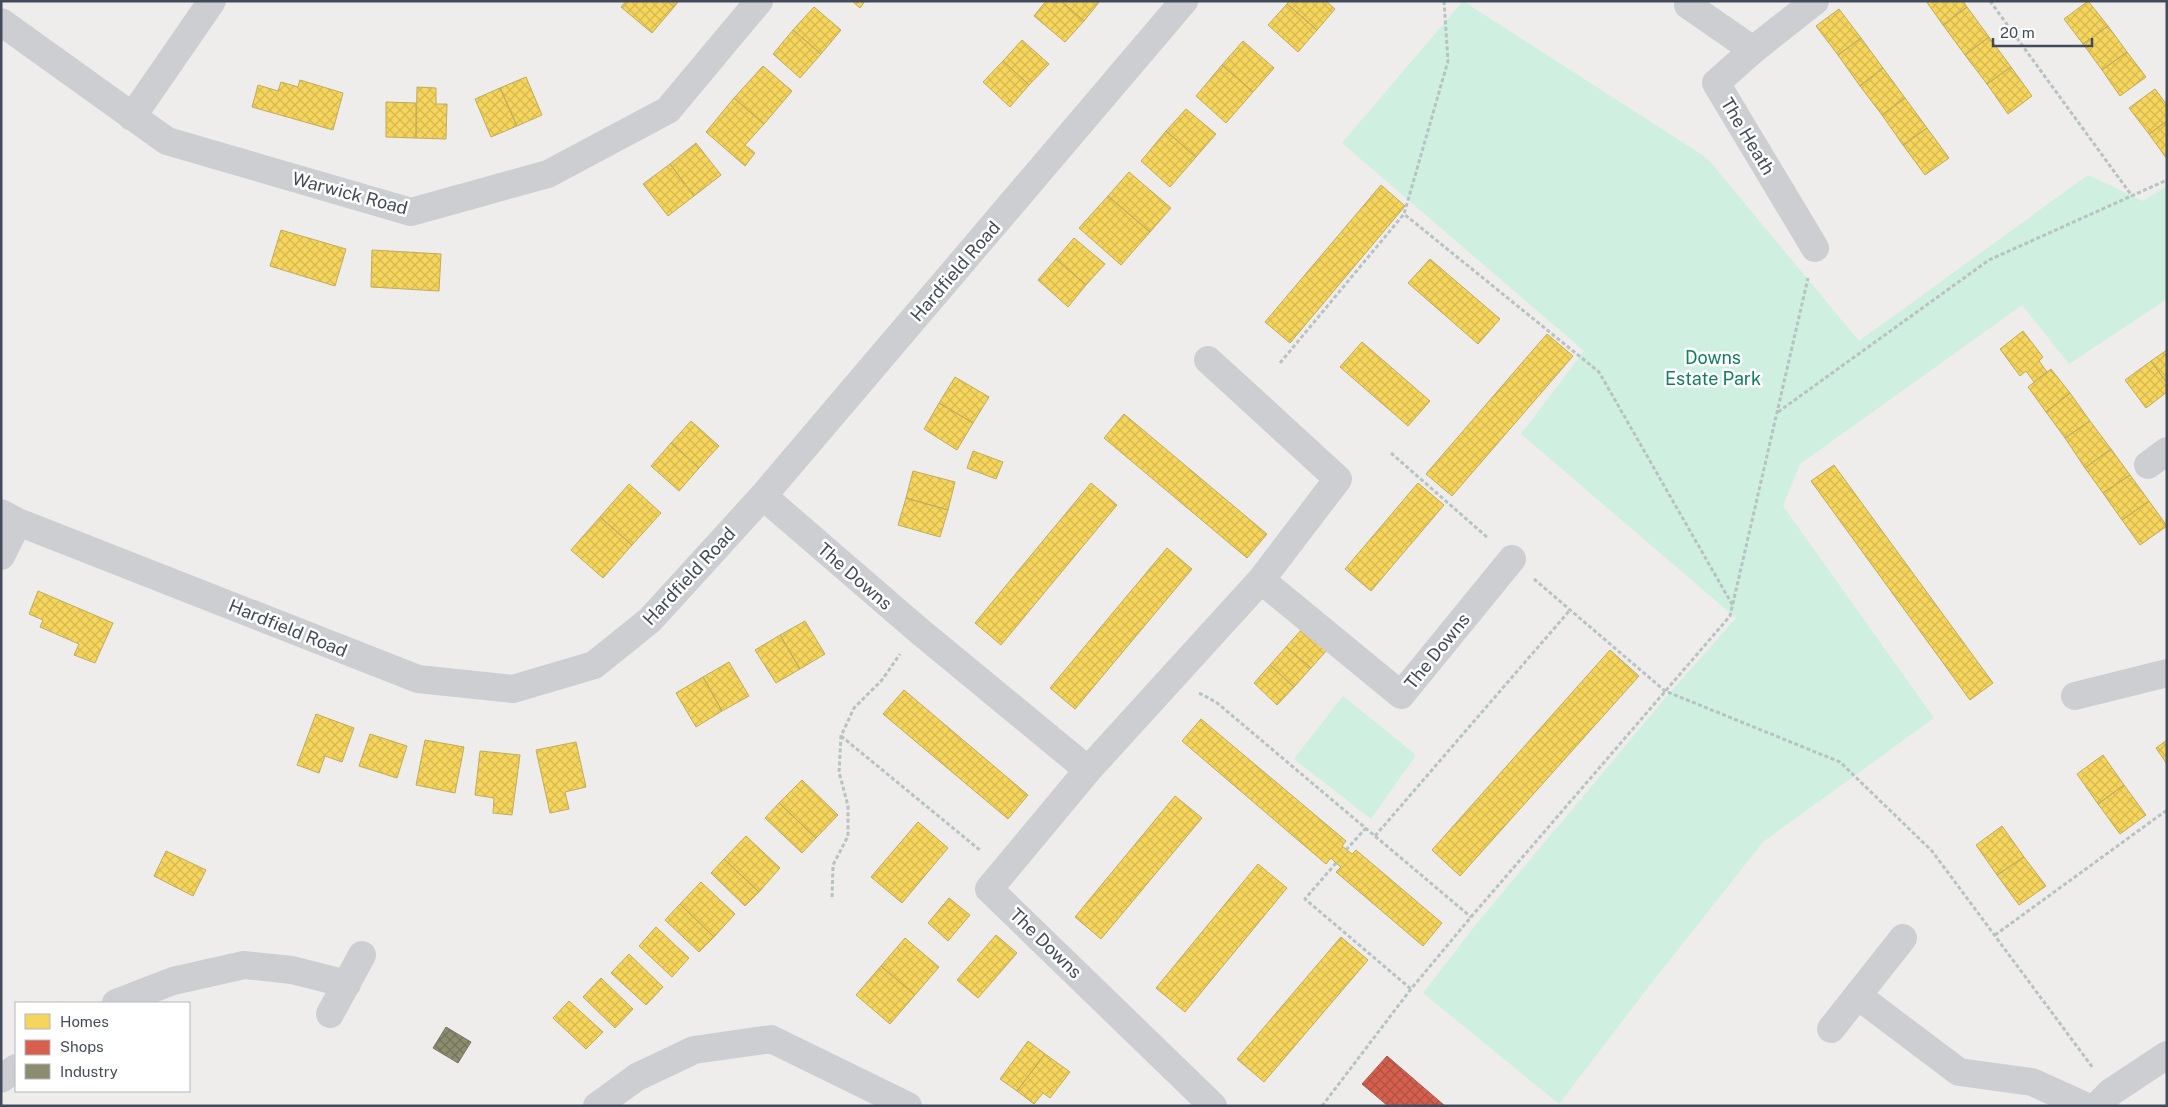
<svg xmlns="http://www.w3.org/2000/svg" width="2168" height="1107" font-family="'Public Sans',sans-serif">
  <style>
    .park { fill: #cfefe0 }
    .homes { fill: url(#homes-cross-hatch); stroke: #c0ac5b }
    .shops { fill: url(#shops-cross-hatch); stroke: #aa5a51 }
    .industry { fill: url(#industry-cross-hatch); stroke: #767868 }
    .lines { fill: none; stroke-linecap: round; stroke-linejoin: round }
    .path { stroke: #b7c3c2; stroke-width: 3; stroke-dasharray: 4 2.5; stroke-linecap: butt }
    .minor { stroke: #ccced2; stroke-width: 28 }
    .labels { text-anchor: middle; dominant-baseline: central; stroke-width: 5; stroke-linejoin: round; paint-order: stroke }
    .street-label { font-size: 18px; fill: #434b5a; stroke: #fff }
    .park-label { font-size: 18px; fill: #107f5c; stroke: #fff }
  </style>
  <defs>
    <pattern id="homes-cross-hatch" width="8" height="8" patternUnits="userSpaceOnUse" patternTransform="scale(1.25)"><rect width="8" height="8" fill="#f6d55c"/><path d="M0 0l8 8M0 8l8-8" fill="none" stroke="#d4b852"/></pattern>
    <pattern id="shops-cross-hatch" width="8" height="8" patternUnits="userSpaceOnUse" patternTransform="scale(1.25)"><rect width="8" height="8" fill="#d6604d"/><path d="M0 0l8 8M0 8l8-8" fill="none" stroke="#af5143"/></pattern>
    <pattern id="industry-cross-hatch" width="8" height="8" patternUnits="userSpaceOnUse" patternTransform="scale(1.25)"><rect width="8" height="8" fill="#8c8c6e"/><path d="M0 0l8 8M0 8l8-8" fill="none" stroke="#74745d"/></pattern>
  </defs>
  <rect width="100%" height="100%" fill="#eeedec"/>
  <path class="park" d="M 1463,1 L 1707,158 L 1859,341 L 2088,175 L 2143,201 L 2167,186 L 2167,299 L 2069,364 L 2022,305 L 1800,464 L 1783,506 L 1934,718 L 1763,842 L 1646,990 L 1559,1104 L 1423,993 L 1478,922 L 1667,696 L 1736,618 L 1521,434 L 1584,351 L 1342,143 Z
    M 1343,696 L 1416,755 L 1371,819 L 1294,759 Z"/>
  <path class="homes" d="M 626,1 L 667,1 L 674,7 L 652,33 L 621,7 Z
    M 667,1 L 679,1 L 674,7 Z
    M 852,1 L 865,1 L 860,8 Z
    M 1046,1 L 1061,1 L 1084,21 L 1065,42 L 1034,16 Z
    M 1061,1 L 1100,1 L 1084,21 Z
    M 1289,1 L 1326,1 L 1335,9 L 1317,30 L 1287,4 Z
    M 1926,1 L 1963,1 L 1967,7 L 1943,25 Z
    M 2088,1 L 2108,26 L 2083,44 L 2064,19 Z
    M 1287,4 L 1317,30 L 1298,52 L 1268,25 Z
    M 814,7 L 841,30 L 821,54 L 793,30 Z
    M 1967,7 L 1989,37 L 1965,55 L 1943,25 Z
    M 1839,9 L 1861,38 L 1838,55 L 1816,26 Z
    M 2108,26 L 2127,52 L 2102,70 L 2083,44 Z
    M 793,30 L 821,54 L 800,78 L 773,54 Z
    M 1989,37 L 2011,67 L 1987,84 L 1965,55 Z
    M 1861,38 L 1883,68 L 1860,86 L 1838,55 Z
    M 1022,40 L 1049,64 L 1029,85 L 1003,61 Z
    M 1243,41 L 1274,68 L 1253,92 L 1222,65 Z
    M 2127,52 L 2146,77 L 2120,96 L 2102,70 Z
    M 1003,61 L 1029,85 L 1010,107 L 983,82 Z
    M 1222,65 L 1253,92 L 1226,123 L 1196,96 Z
    M 763,66 L 792,91 L 764,124 L 734,98 Z
    M 2011,67 L 2032,96 L 2008,114 L 1987,84 Z
    M 1883,68 L 1905,98 L 1882,115 L 1860,86 Z
    M 526,77 L 542,115 L 517,126 L 500,88 Z
    M 300,80 L 343,93 L 333,130 L 252,107 L 258,85 L 278,91 L 281,82 L 298,87 Z
    M 417,87 L 436,88 L 436,104 L 447,104 L 446,139 L 416,138 Z
    M 500,88 L 517,126 L 491,137 L 475,99 Z
    M 2155,89 L 2167,105 L 2167,121 L 2149,134 L 2129,108 Z
    M 734,98 L 764,124 L 745,145 L 755,153 L 745,166 L 706,132 Z
    M 1905,98 L 1927,128 L 1903,145 L 1882,115 Z
    M 386,102 L 416,103 L 416,138 L 386,137 Z
    M 1186,109 L 1216,134 L 1196,157 L 1166,131 Z
    M 2167,121 L 2167,159 L 2149,134 Z
    M 1927,128 L 1949,158 L 1925,175 L 1903,145 Z
    M 1166,131 L 1196,157 L 1170,187 L 1141,161 Z
    M 696,143 L 721,175 L 694,196 L 670,164 Z
    M 670,164 L 694,196 L 668,216 L 643,184 Z
    M 1129,172 L 1171,208 L 1150,232 L 1108,196 Z
    M 1381,185 L 1405,206 L 1290,343 L 1265,322 Z
    M 1108,196 L 1150,232 L 1121,265 L 1079,228 Z
    M 281,230 L 346,249 L 335,286 L 270,266 Z
    M 1074,238 L 1105,264 L 1086,285 L 1056,259 Z
    M 372,250 L 441,254 L 439,291 L 371,287 Z
    M 1056,259 L 1086,285 L 1068,307 L 1038,280 Z
    M 1430,259 L 1500,319 L 1478,344 L 1408,283 Z
    M 2023,331 L 2043,357 L 2039,361 L 2047,372 L 2034,382 L 2026,371 L 2020,376 L 2000,349 Z
    M 1547,334 L 1573,356 L 1452,496 L 1426,474 Z
    M 1362,342 L 1430,401 L 1408,426 L 1340,367 Z
    M 2167,350 L 2167,383 L 2151,361 Z
    M 2151,361 L 2167,383 L 2167,392 L 2146,408 L 2125,380 Z
    M 2051,369 L 2070,393 L 2046,412 L 2028,387 Z
    M 955,377 L 989,397 L 973,423 L 939,403 Z
    M 2070,393 L 2090,421 L 2065,438 L 2046,412 Z
    M 939,403 L 973,423 L 957,450 L 924,429 Z
    M 1124,414 L 1267,534 L 1247,558 L 1104,438 Z
    M 691,421 L 719,446 L 699,468 L 671,443 Z
    M 2090,421 L 2111,449 L 2085,468 L 2065,438 Z
    M 671,443 L 699,468 L 679,491 L 651,466 Z
    M 2111,449 L 2130,475 L 2103,493 L 2085,468 Z
    M 973,451 L 1003,462 L 996,479 L 967,468 Z
    M 1834,465 L 1993,683 L 1970,700 L 1811,481 Z
    M 913,471 L 955,482 L 948,510 L 906,498 Z
    M 2130,475 L 2149,501 L 2122,520 L 2103,493 Z
    M 1091,483 L 1117,505 L 1001,645 L 975,623 Z
    M 1418,483 L 1444,505 L 1371,591 L 1345,569 Z
    M 629,484 L 661,513 L 632,545 L 600,517 Z
    M 906,498 L 948,510 L 940,537 L 898,525 Z
    M 2149,501 L 2167,526 L 2140,545 L 2122,520 Z
    M 600,517 L 632,545 L 603,578 L 571,550 Z
    M 1167,548 L 1192,569 L 1075,709 L 1050,688 Z
    M 38,591 L 113,623 L 95,663 L 74,655 L 79,644 L 40,627 L 43,620 L 29,614 Z
    M 805,621 L 825,654 L 800,669 L 780,635 Z
    M 1303,628 L 1327,650 L 1311,668 L 1286,647 Z
    M 780,635 L 800,669 L 776,683 L 755,650 Z
    M 1286,647 L 1311,668 L 1294,687 L 1270,665 Z
    M 1610,650 L 1639,676 L 1460,876 L 1432,850 Z
    M 729,662 L 749,696 L 722,711 L 703,677 Z
    M 1270,665 L 1294,687 L 1277,705 L 1254,683 Z
    M 703,677 L 722,711 L 696,727 L 676,693 Z
    M 904,690 L 1028,795 L 1008,819 L 883,714 Z
    M 316,714 L 354,728 L 342,762 L 325,756 L 319,773 L 297,765 Z
    M 1201,719 L 1346,841 L 1342,846 L 1352,854 L 1356,850 L 1442,923 L 1423,946 L 1336,872 L 1341,867 L 1336,863 L 1331,858 L 1326,864 L 1182,741 Z
    M 370,734 L 407,746 L 397,778 L 359,766 Z
    M 425,740 L 464,747 L 455,793 L 416,785 Z
    M 2167,740 L 2167,764 L 2156,748 Z
    M 576,742 L 586,787 L 565,792 L 569,809 L 550,813 L 536,750 Z
    M 480,751 L 520,755 L 512,815 L 493,813 L 494,798 L 475,795 Z
    M 2103,755 L 2124,785 L 2098,804 L 2077,774 Z
    M 802,780 L 838,815 L 816,838 L 779,803 Z
    M 2124,785 L 2146,815 L 2120,834 L 2098,804 Z
    M 1175,796 L 1202,818 L 1101,939 L 1075,917 Z
    M 779,803 L 816,838 L 802,853 L 765,818 Z
    M 918,822 L 948,848 L 902,903 L 871,877 Z
    M 2002,826 L 2024,857 L 1997,875 L 1976,845 Z
    M 746,836 L 780,868 L 759,892 L 724,859 Z
    M 166,851 L 206,870 L 193,896 L 154,876 Z
    M 2024,857 L 2046,886 L 2019,905 L 1997,875 Z
    M 724,859 L 759,892 L 745,906 L 711,873 Z
    M 1258,864 L 1287,888 L 1185,1012 L 1156,988 Z
    M 701,882 L 735,914 L 714,937 L 680,904 Z
    M 949,898 L 970,915 L 948,941 L 928,923 Z
    M 680,904 L 714,937 L 699,952 L 665,920 Z
    M 656,927 L 689,958 L 672,977 L 639,946 Z
    M 996,935 L 1017,953 L 978,998 L 957,980 Z
    M 1341,937 L 1368,960 L 1264,1082 L 1237,1059 Z
    M 905,938 L 939,967 L 915,995 L 881,966 Z
    M 629,954 L 663,987 L 646,1005 L 611,973 Z
    M 881,966 L 915,995 L 890,1024 L 856,995 Z
    M 601,978 L 633,1009 L 615,1028 L 583,997 Z
    M 569,1001 L 603,1032 L 586,1049 L 553,1018 Z
    M 1028,1041 L 1045,1054 L 1017,1091 L 1000,1079 Z
    M 1045,1054 L 1070,1072 L 1050,1098 L 1043,1093 L 1034,1104 L 1017,1091 Z"/>
  <path class="shops" d="M 1387,1056 L 1445,1106 L 1388,1106 L 1362,1084 Z"/>
  <path class="industry" d="M 446,1027 L 471,1042 L 458,1063 L 433,1048 Z"/>
  <g class="lines">
    <path class="path" d="M 1444,1 L 1448,61 L 1404,214 L 1599,372 L 1733,606
      M 1990,1 L 2132,196
      M 1280,363 L 1404,214
      M 1778,412 L 1989,260 L 2167,180
      M 1391,453 L 1488,538
      M 1534,579 L 1665,691 L 1840,762 L 1932,851 L 2093,1068
      M 1199,693 L 1216,702 L 1471,917
      M 841,736 L 981,851
      M 1375,836 L 1570,610
      M 1346,850 L 1366,828
      M 1336,863 L 1305,899 L 1411,989
      M 832,897 L 833,865 L 848,836 L 848,806 L 839,772 L 841,736 L 854,708 L 882,680 L 900,654
      M 1995,935 L 2167,810
      M 1322,1106 L 1411,989 L 1471,917 L 1730,616 L 1808,278"/>
    <path class="minor" d="M 1688,5 L 1753,50
      M 1,22 L 167,141 L 411,212 L 548,174 L 668,110 L 759,1
      M 132,117 L 212,1
      M 1815,248 L 1716,83 L 1753,50 L 1815,1
      M 1208,360 L 1338,479 L 1261,580 L 1088,770 L 989,889 L 1213,1106
      M 2148,465 L 2167,451
      M 763,496 L 917,629 L 1088,770
      M 1,513 L 18,522 L 418,679 L 513,689 L 594,665 L 650,620 L 763,496 L 1184,1
      M 1,556 L 18,522
      M 1261,580 L 1401,695 L 1512,559
      M 2075,696 L 2167,673
      M 1858,996 L 1959,1072 L 2032,1082 L 2085,1106
      M 116,1003 L 173,981 L 244,965 L 292,970 L 347,984
      M 330,1014 L 362,955
      M 1831,1029 L 1903,938
      M 1,1079 L 16,1068
      M 597,1106 L 637,1077 L 694,1050 L 771,1039 L 908,1106
      M 2097,1106 L 2111,1092 L 2167,1055"/>
  </g>
  <g class="labels">
    <g class="street-label">
      <text transform="translate(1748 136) rotate(59)">The Heath</text>
      <text transform="translate(350 193) rotate(15)">Warwick Road</text>
      <text transform="translate(955 271) rotate(-49)">Hardfield Road</text>
      <text transform="translate(689 576) rotate(-47)">Hardfield Road</text>
      <text transform="translate(855 576) rotate(41)">The Downs</text>
      <text transform="translate(288 628) rotate(22)">Hardfield Road</text>
      <text transform="translate(1437 651) rotate(-51)">The Downs</text>
      <text transform="translate(1046 943) rotate(44)">The Downs</text>
    </g>
    <g class="park-label">
      <text x="1713" y="357">Downs<tspan x="1713" dy="21">Estate Park</tspan></text>
    </g>
  </g>
  <rect width="2168" height="1107" fill="none" stroke="#434b5a" stroke-width="5"/>
  <rect x="15" y="1002" width="175" height="90" fill="#ffffff" stroke="#b4b7bd"/>
  <rect x="25" y="1014" width="25" height="15" fill="#f6d55c" stroke="#b4b7bd"/>
  <text x="60" y="1027" font-size="15" fill="#434b5a">Homes</text>
  <rect x="25" y="1040" width="25" height="15" fill="#d6604d" stroke="#b4b7bd"/>
  <text x="60" y="1052" font-size="15" fill="#434b5a">Shops</text>
  <rect x="25" y="1064" width="25" height="15" fill="#8c8c6e" stroke="#b4b7bd"/>
  <text x="60" y="1077" font-size="15" fill="#434b5a">Industry</text>
  <path d="M1993 38v8h99v-8" fill="none" stroke="#434b5a" stroke-width="2.5"/>
  <text x="2000" y="38" font-size="15" fill="#434b5a" stroke="#ffffff" stroke-width="4" paint-order="stroke">20 m</text>
</svg>
